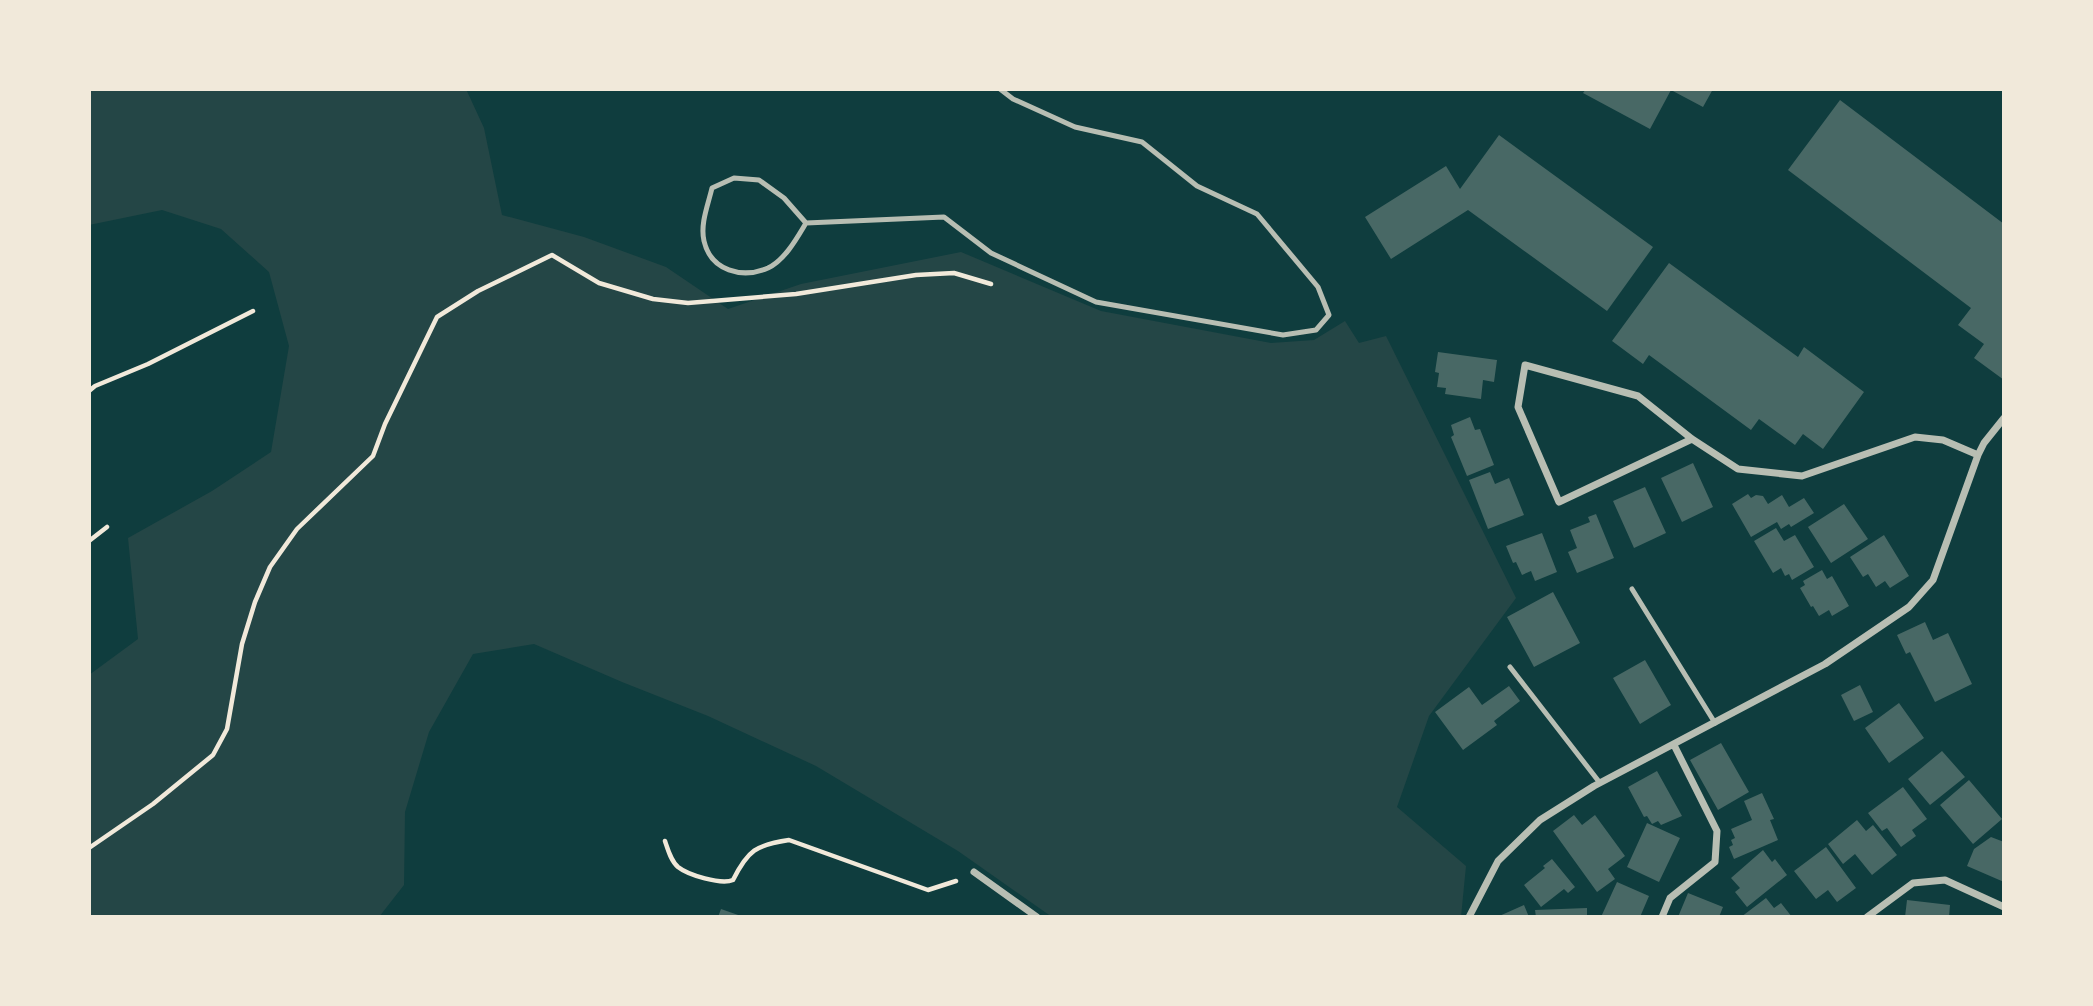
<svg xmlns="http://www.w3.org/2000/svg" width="2093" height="1006" font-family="'PT Serif',serif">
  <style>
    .green { fill: #244646 }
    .building { fill: #486865 }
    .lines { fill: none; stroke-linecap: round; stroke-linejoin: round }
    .path { stroke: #f1e9da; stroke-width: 4.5 }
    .service { stroke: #b8beb3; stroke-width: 5 }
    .minor { stroke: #b8beb3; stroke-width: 7 }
  </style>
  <rect width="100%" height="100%" fill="#0f3d3e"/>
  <path class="green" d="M 89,89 L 466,89 L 484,128 L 502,215 L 584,237 L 666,267 L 728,309 L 801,284 L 961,252 L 1101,311 L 1271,343 L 1314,340 L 1345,321 L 1359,343 L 1386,336 L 1516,598 L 1429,716 L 1397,807 L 1466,866 L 1461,917 L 1052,917 L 958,851 L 816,766 L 708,716 L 622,682 L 534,644 L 473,654 L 429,732 L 405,812 L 404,885 L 379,917 L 89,917 L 89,675 L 138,639 L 128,538 L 212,491 L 271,452 L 289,346 L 269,272 L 221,229 L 162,210 L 89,225 Z"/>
  <path class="building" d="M 1586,89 L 1713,89 L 1703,107 L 1671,90 L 1650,129 L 1583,93 Z
    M 1840,100 L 2004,224 L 2004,380 L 1974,358 L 1984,344 L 1958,325 L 1971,308 L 1788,170 Z
    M 1499,135 L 1653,247 L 1607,311 L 1468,210 L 1391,259 L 1365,217 L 1446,166 L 1460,189 Z
    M 1669,263 L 1798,357 L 1804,347 L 1864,392 L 1823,449 L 1803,434 L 1795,445 L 1759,419 L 1751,430 L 1649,355 L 1643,364 L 1612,341 Z
    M 1438,352 L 1497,360 L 1494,382 L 1483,380 L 1481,399 L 1445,394 L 1446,388 L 1437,387 L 1439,373 L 1435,372 Z
    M 1470,417 L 1475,430 L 1480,429 L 1494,465 L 1467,476 L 1451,437 L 1454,435 L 1451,425 Z
    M 1693,463 L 1713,507 L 1682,522 L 1661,478 Z
    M 1490,472 L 1495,484 L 1509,478 L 1524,515 L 1488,529 L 1469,480 Z
    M 1645,487 L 1666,533 L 1634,548 L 1613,501 Z
    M 1748,494 L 1751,498 L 1756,495 L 1763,496 L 1768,504 L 1782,495 L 1789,507 L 1804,498 L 1814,513 L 1791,527 L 1789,524 L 1781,529 L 1777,522 L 1751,537 L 1732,504 Z
    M 1844,504 L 1868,539 L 1831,563 L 1808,527 Z
    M 1596,514 L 1614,558 L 1577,573 L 1568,552 L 1577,548 L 1570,530 L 1590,522 L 1588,517 Z
    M 1776,528 L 1784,541 L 1795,535 L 1814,567 L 1792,580 L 1789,574 L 1785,576 L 1781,568 L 1773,573 L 1754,541 Z
    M 1542,533 L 1557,572 L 1535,581 L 1531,571 L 1522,575 L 1516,562 L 1513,563 L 1506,546 Z
    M 1884,535 L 1909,576 L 1890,588 L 1885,581 L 1876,587 L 1868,574 L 1863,577 L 1850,557 Z
    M 1822,570 L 1827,579 L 1832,576 L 1849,606 L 1832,616 L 1829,610 L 1819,616 L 1813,606 L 1811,607 L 1800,588 L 1805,585 L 1803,581 Z
    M 1553,592 L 1580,643 L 1534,667 L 1507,617 Z
    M 1925,622 L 1933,640 L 1948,633 L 1972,684 L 1935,702 L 1910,652 L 1906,654 L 1897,635 Z
    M 1645,660 L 1671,705 L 1640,724 L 1613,678 Z
    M 1860,685 L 1873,712 L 1854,721 L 1841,695 Z
    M 1509,686 L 1520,701 L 1494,721 L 1497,725 L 1463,750 L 1435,712 L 1469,687 L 1482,705 Z
    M 1899,703 L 1924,738 L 1889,763 L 1865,728 Z
    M 1721,743 L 1749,792 L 1718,810 L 1690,760 Z
    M 1942,751 L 1965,777 L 1930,805 L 1908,779 Z
    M 1657,771 L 1682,816 L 1661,825 L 1658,821 L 1652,824 L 1647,816 L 1644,817 L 1628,787 Z
    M 1969,780 L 2002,819 L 1973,844 L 1940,805 Z
    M 1903,787 L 1927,819 L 1912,830 L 1916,836 L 1901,847 L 1887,828 L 1882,831 L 1868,813 Z
    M 1762,793 L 1774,819 L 1770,820 L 1778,840 L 1734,859 L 1729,847 L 1733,845 L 1731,840 L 1735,838 L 1731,829 L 1752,820 L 1744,801 Z
    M 1574,815 L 1582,825 L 1595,815 L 1625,856 L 1608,869 L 1615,879 L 1597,892 L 1553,831 Z
    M 1857,820 L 1866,831 L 1873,825 L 1897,855 L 1872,875 L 1855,854 L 1843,864 L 1828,844 Z
    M 1647,823 L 1680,838 L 1659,882 L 1627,867 Z
    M 1991,837 L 2004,842 L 2004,882 L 1967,866 L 1974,849 Z
    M 1826,847 L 1856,888 L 1837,902 L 1828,890 L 1816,899 L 1794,871 Z
    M 1763,850 L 1772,862 L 1775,859 L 1787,875 L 1747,907 L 1735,892 L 1740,888 L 1731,878 Z
    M 1552,859 L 1575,887 L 1568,893 L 1564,889 L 1541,907 L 1524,885 L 1545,868 L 1543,866 Z
    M 1617,882 L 1649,896 L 1640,917 L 1601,917 Z
    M 1688,893 L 1723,907 L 1719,917 L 1678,917 Z
    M 1766,898 L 1774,908 L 1781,903 L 1792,917 L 1741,917 Z
    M 1907,900 L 1950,905 L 1949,917 L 1905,917 Z
    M 1524,905 L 1529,917 L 1497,917 Z
    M 1587,908 L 1587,917 L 1536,917 L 1535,910 Z
    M 721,909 L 741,916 L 741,917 L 718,917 Z"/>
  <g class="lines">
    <path class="path" d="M 89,391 L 95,386 L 148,364 L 253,311
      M 89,541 L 107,527
      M 665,841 C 668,850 671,861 678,867 C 688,875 721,885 733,880 C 748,850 756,845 789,840 L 928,890 L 956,881
      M 89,848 L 153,804 L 213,755 L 227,729 L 242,644 L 255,602 L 270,567 L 297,529 L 373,456 L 385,424 L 437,317 L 478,291 L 552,255 L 599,283 L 653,299 L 688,303 L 796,294 L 916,275 L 954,273 L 991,284"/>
    <path class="service" d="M 734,178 L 759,180 L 784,198 L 806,223 C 797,238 785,260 768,268 C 742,279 711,271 704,241 C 700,224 708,205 712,188 Z
      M 806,223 L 944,217 L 991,253 L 1096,302 L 1283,335 L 1316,330 L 1329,315 L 1318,287 L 1257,214 L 1197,186 L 1142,142 L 1075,127 L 1013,99 L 1000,89
      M 1632,589 L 1715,723
      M 1510,667 L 1600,783"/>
    <path class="minor" d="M 1692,439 L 1559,502 L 1518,407 L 1525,365 L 1638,396 L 1692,439 L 1738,469 L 1802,476 L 1915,437 L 1943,440 L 1978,455
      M 974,872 L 1037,917
      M 1469,917 L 1498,861 L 1540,820 L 1594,786 L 1825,664 L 1909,607 L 1933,580 L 1978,455 L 1984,443 L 2004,418
      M 1662,917 L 1670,898 L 1715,862 L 1717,831 L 1674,745
      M 1867,917 L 1913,883 L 1945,880 L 2004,907"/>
  </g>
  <rect width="2093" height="1006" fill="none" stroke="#f1e9da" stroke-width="182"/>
</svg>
